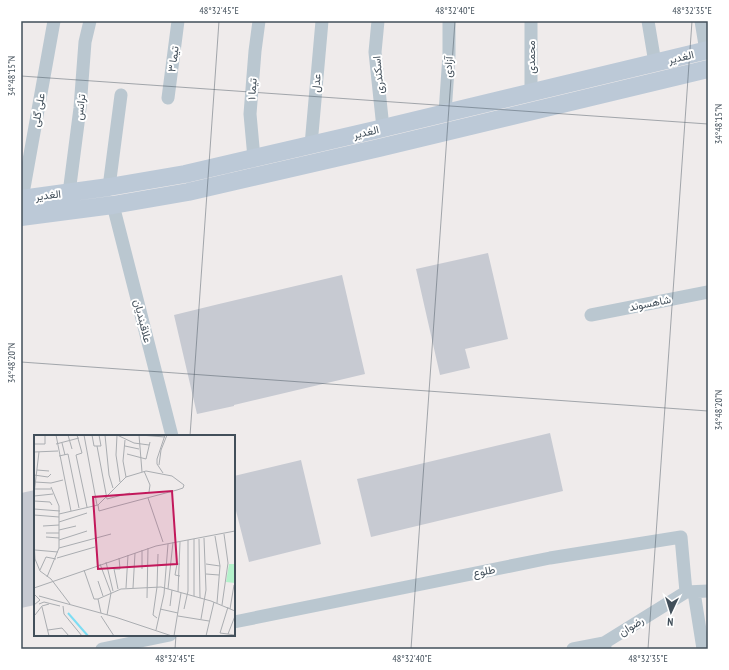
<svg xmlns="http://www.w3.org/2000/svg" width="729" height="670" font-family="'PT Sans Narrow',Vazirmatn,sans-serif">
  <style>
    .building { fill: #c7cad2 }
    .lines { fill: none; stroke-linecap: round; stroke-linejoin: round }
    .street { stroke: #bac7d0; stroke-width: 13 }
    .secondary { stroke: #bcc9d7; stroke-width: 18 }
    .ticks { fill: none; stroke: #424f5a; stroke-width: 1; stroke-opacity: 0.45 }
    .labels { text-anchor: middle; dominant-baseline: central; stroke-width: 4; stroke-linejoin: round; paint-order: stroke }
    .street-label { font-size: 11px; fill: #424f5a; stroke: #fff }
    .inset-river { fill: none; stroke: #7dddf3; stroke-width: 2 }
    .inset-road { fill: none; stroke: #aaadb1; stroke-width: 1 }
    .view { fill: #c2185b; fill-opacity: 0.15; stroke: #c2185b; stroke-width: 2 }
    .inset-edge { fill: none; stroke: #424f5a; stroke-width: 2 }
    .neatline { fill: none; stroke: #424f5a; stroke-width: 1.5 }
    .ticks-label { font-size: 10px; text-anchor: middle; fill: #424f5a }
  </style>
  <rect width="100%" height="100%" fill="#efebeb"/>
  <path class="building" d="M 488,253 L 508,339 L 465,349 L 470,368 L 440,375 L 416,269 Z
    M 342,275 L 365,374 L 234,405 L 234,406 L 197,414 L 174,315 L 219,304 Z
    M 550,433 L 563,491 L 371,537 L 357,479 Z
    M 301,460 L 321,544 L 249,562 L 234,503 L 234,476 Z
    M 35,490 L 35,605 L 21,608 L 21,493 Z"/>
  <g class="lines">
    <path class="street" d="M 378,21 L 375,52 L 383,128
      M 531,21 L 531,92
      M 648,21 L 655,63
      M 701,21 L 706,51
      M 168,98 L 178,21
      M 445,113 L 449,55 L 449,21
      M 311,145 L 322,21
      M 254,158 L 250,114 L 255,51 L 259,21
      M 109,187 L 121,95
      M 69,193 L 80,108 L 85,42 L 90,21
      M 22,199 L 54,21
      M 113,205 L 172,436
      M 591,315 L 708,292
      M 694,592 L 703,649
      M 234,622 L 550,558 L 681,537 L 686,592
      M 102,649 L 170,635
      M 573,649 L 604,643 L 605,647
      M 600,649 L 604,643 L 686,592 L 708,591"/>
    <path class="secondary" d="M 21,199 L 109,187 L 185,174 L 375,130 L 708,50
      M 21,217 L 113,205 L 188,192 L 379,148 L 708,69"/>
  </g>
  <path class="ticks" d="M 21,76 L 708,124M 21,362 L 708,411M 190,436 L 219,21M 175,649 L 176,635M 411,649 L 455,21M 648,649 L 692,21"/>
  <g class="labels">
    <g class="street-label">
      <text transform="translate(531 57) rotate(-90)">محمدی</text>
      <text transform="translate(681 57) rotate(-13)">الغدیر</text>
      <text transform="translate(173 59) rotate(-82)">تیما ۳</text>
      <text transform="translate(448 67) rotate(-87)">آزادی</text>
      <text transform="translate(378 75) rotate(-95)">اسکندری</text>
      <text transform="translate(316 83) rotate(-85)">عدل</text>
      <text transform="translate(252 89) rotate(-86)">تیما ۱</text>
      <text transform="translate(80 107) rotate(-84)">ترانس</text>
      <text transform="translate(38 110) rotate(-80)">علی گلی</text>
      <text transform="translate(366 132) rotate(-13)">الغدیر</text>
      <text transform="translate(48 195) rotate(-7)">الغدیر</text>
      <text transform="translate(650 303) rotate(-11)">شاهسوند</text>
      <text transform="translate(143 321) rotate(76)">علاقبندیان</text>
      <text transform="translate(484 571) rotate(-11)">طلوع</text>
      <text transform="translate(631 626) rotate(-32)">رضوان</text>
    </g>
  </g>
  <g transform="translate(34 435)">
    <rect width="201" height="201" fill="#efebeb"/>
    <path d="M 195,129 L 201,129 L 201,148 L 192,147 Z" fill="#b4f2cb"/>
    <path class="inset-river" d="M 34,178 L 54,201"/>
    <path class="inset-road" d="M 22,0 L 37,76M 34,0 L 38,14M 43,0 L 48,18 L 42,20 L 53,72M 50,0 L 63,70M 58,0 L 60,11 L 63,11M 71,0 L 75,40 L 79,53M 83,0 L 82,20 L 86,47M 83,0 L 100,8 L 115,10M 105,0 L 108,37M 106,0 L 131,2M 91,5 L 89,26 L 92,42M 28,8 L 31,20M 0,9 L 11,9 L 11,0M 22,9 L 45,3M 63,11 L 73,64 L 96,58M 63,11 L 67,11 L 65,0M 91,11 L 105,14M 0,17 L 24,16M 93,19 L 112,24 L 116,7M 25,21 L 34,19 L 45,73M 125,30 L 127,15 L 133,0M 3,35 L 15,36M 110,36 L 116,50 L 115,57M 129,38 L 123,29 L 123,24 L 131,0M 0,40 L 14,42 L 17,39M 1,47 L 17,48 L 29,45M 1,54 L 17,54M 0,59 L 5,17M 0,61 L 19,59M 114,63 L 129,107M 0,66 L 16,67 L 18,70M 0,74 L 26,76M 25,79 L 64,70 L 92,42 L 112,36 L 138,41 L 150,50 L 149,53 L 143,55 L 79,72 L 65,76 L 64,70M 0,80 L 25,82M 25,87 L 53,78M 9,91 L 25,90M 25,95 L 42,91M 12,98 L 25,98M 181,101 L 186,131 L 183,168M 12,102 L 25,103M 165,104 L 166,163M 25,105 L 53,96M 0,107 L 1,124 L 6,136 L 17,144 L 36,169M 25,113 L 77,99M 1,115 L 24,117M 23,123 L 61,112M 72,127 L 79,156M 66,129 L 77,158 L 73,180M 172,129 L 186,131M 108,134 L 108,115M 6,135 L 12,122 L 22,124M 50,135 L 60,164 L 64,164M 172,139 L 185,140M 146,141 L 141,140 L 143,129 L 146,129M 13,142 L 25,113 L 25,71 L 17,52M 64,146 L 69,161M 0,153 L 122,111 L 201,96M 92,153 L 94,120M 99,153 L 101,118M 84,154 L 80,134 L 86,134 L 85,123M 134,154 L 139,107M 144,157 L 146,107M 0,159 L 6,165 L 0,170M 5,161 L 81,182 L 138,201M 160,161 L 160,104M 113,163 L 114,113M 64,164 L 87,154 L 127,152 L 177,166 L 201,176M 64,164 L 67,178M 5,169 L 10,167 L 26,171M 188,170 L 194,128 L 190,99M 29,171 L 30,179 L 48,201M 136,171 L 138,155M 8,172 L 15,201M 194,172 L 186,198 L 201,200M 126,174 L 144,178M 150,174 L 154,156 L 154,105M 196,174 L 200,150M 1,180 L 8,171 L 15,169M 67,181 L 80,201M 144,181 L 175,186M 123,183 L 119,180 L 123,152 L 124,119M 167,184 L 172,155 L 170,103M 14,195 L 28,193 L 35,201M 122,195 L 130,159 L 134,109M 194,199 L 201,181M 140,201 L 147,158M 172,201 L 180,167"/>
    <path class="view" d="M 138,56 L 143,129 L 64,134 L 59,62 Z"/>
    <rect width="201" height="201" class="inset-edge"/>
  </g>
  <rect width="729" height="670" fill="none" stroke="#ffffff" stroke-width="44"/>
  <g transform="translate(671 612) rotate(184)" stroke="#ffffff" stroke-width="3" paint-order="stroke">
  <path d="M0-3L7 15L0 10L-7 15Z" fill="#424f5a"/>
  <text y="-6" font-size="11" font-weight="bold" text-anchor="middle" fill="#424f5a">N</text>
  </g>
  <rect x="22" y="22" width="685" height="626" class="neatline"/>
  <g class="ticks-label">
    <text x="219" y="14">48°32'45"E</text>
    <text x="455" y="14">48°32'40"E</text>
    <text x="692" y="14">48°32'35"E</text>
    <text transform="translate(11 76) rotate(-90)" y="4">34°48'15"N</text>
    <text transform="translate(718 124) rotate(-90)" y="4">34°48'15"N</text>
    <text transform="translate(11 363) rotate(-90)" y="4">34°48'20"N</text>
    <text transform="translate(718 410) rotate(-90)" y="4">34°48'20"N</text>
    <text x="175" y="662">48°32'45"E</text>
    <text x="412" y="662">48°32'40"E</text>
    <text x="648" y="662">48°32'35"E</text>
  </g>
</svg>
